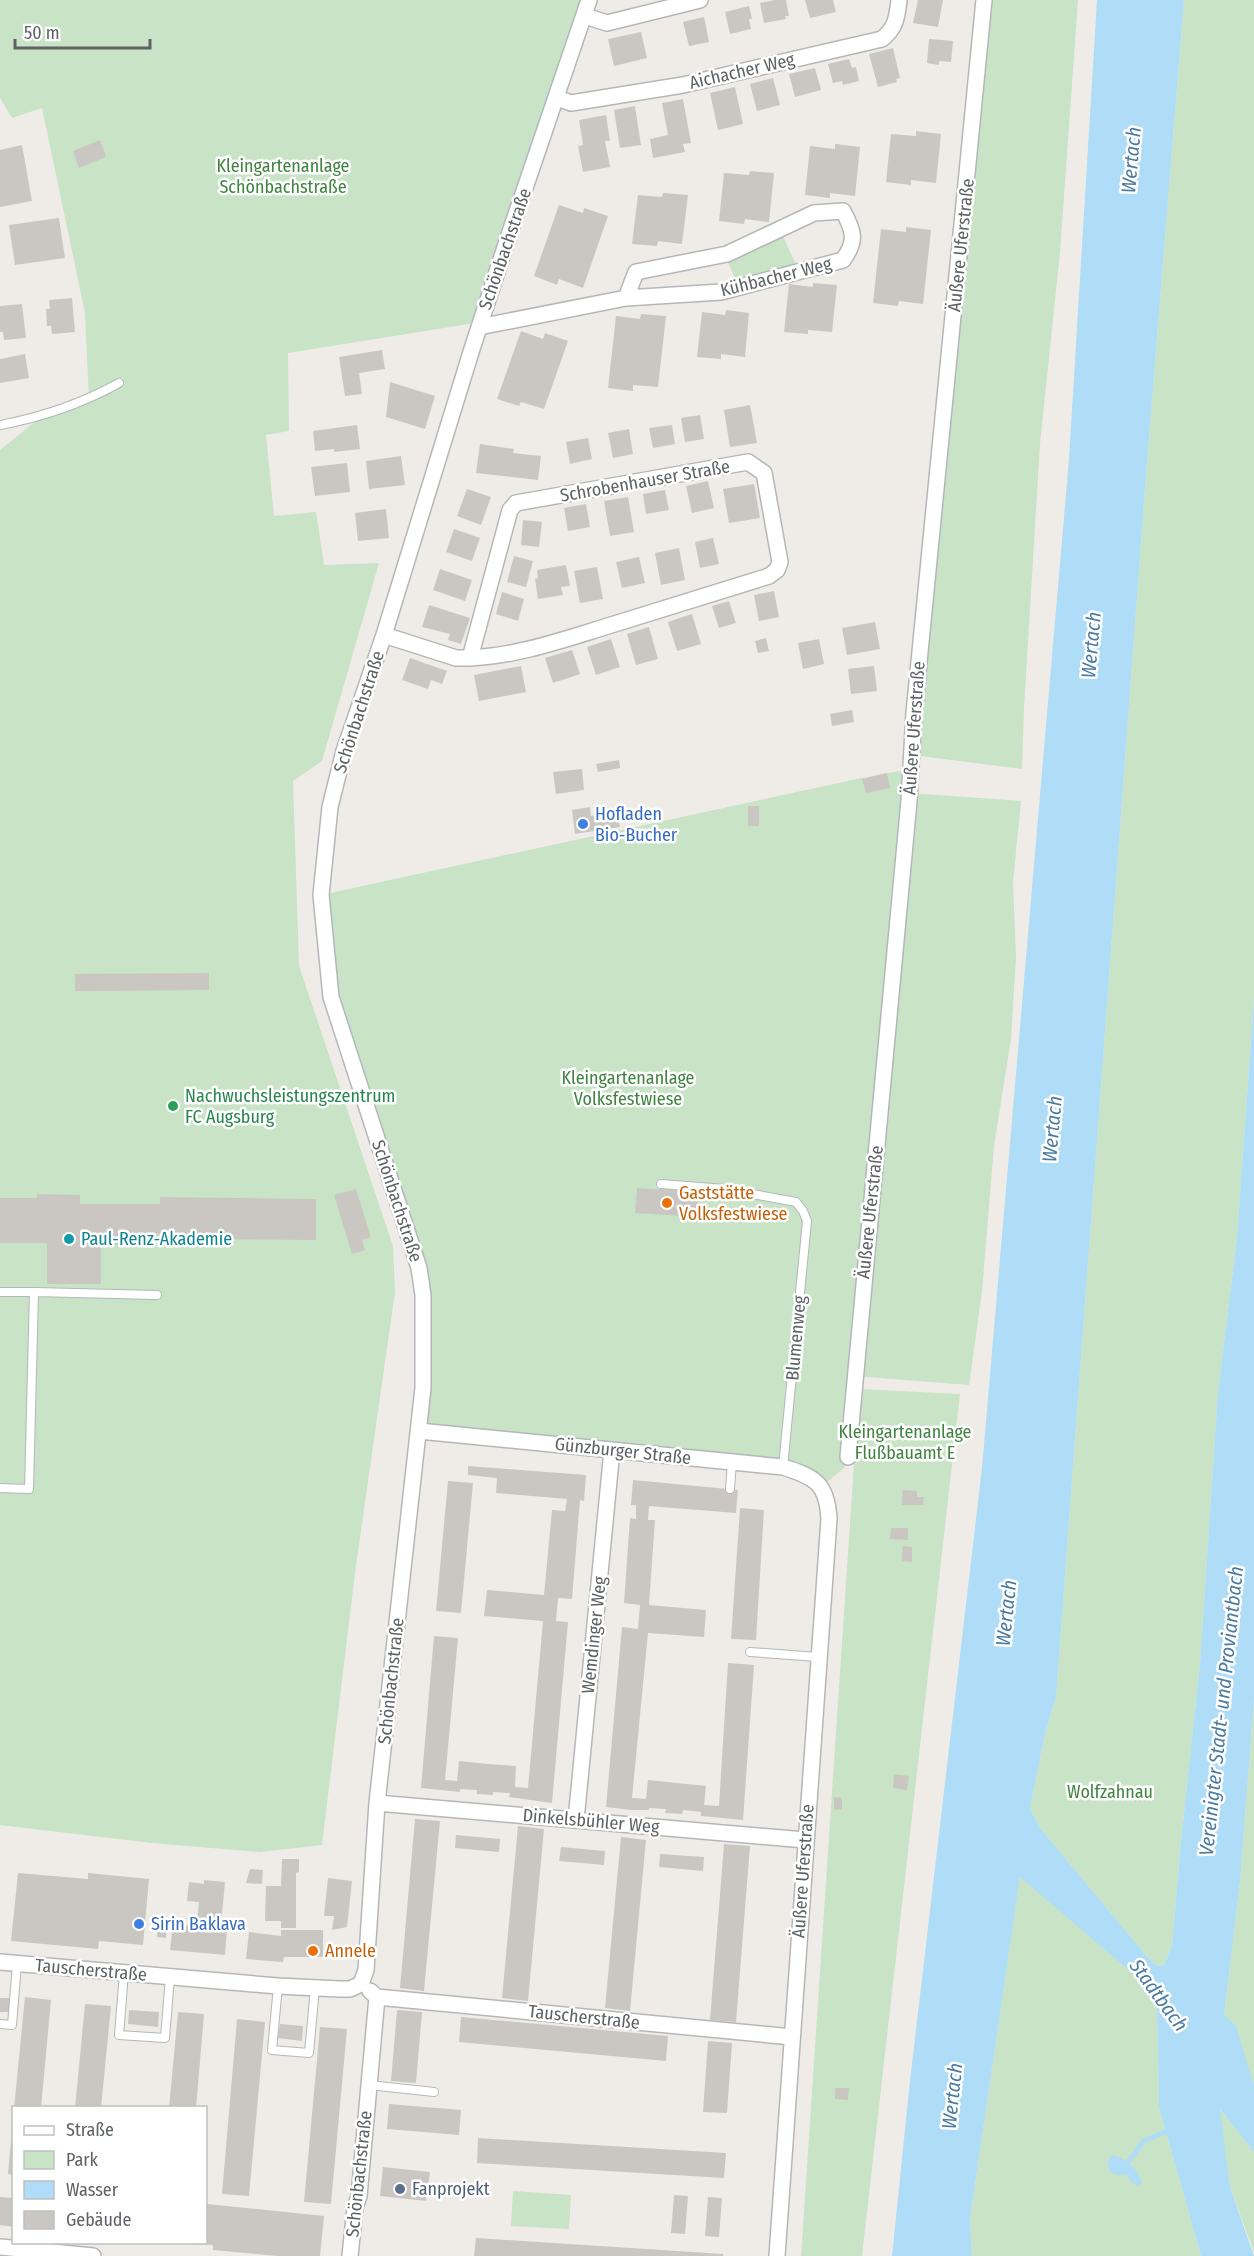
<svg xmlns="http://www.w3.org/2000/svg" width="1254" height="2256" font-family="'Fira Sans Condensed',sans-serif">
  <style>
    .green { fill: #c8e3c6 }
    .water { fill: #afdcf6 }
    .lines { fill: none; stroke-linecap: round; stroke-linejoin: round }
    .stream { stroke: #afdcf6; stroke-width: 5 }
    .building { fill: #cac7c3 }
    .service-casing { stroke: #b4b7ba; stroke-width: 10 }
    .minor-casing { stroke: #b4b7ba; stroke-width: 18 }
    .service { stroke: #fff; stroke-width: 8 }
    .minor { stroke: #fff; stroke-width: 15 }
    .shop-dot { fill: #3f7fe0; stroke: #fff; stroke-width: 2 }
    .leisure-dot { fill: #2e9e5b; stroke: #fff; stroke-width: 2 }
    .food-dot { fill: #e8710a; stroke: #fff; stroke-width: 2 }
    .culture-dot { fill: #0f9aa8; stroke: #fff; stroke-width: 2 }
    .service-dot { fill: #5c6f8a; stroke: #fff; stroke-width: 2 }
    .labels { text-anchor: middle; dominant-baseline: central; stroke-width: 5; stroke-linejoin: round; paint-order: stroke }
    .street-label { font-size: 18px; fill: #5e6265; stroke: #fff }
    .park-label { font-size: 18px; fill: #418340; stroke: #fff }
    .shop-label { font-size: 18px; fill: #366cbe; stroke: #fff; text-anchor: start }
    .leisure-label { font-size: 18px; fill: #27864d; stroke: #fff; text-anchor: start }
    .food-label { font-size: 18px; fill: #c56008; stroke: #fff; text-anchor: start }
    .culture-label { font-size: 18px; fill: #0d838f; stroke: #fff; text-anchor: start }
    .service-label { font-size: 18px; fill: #4e5e75; stroke: #fff; text-anchor: start }
    .water-label { font-size: 20px; font-style: italic; fill: #4a7a9f; stroke: #fff }
  </style>
  <rect width="100%" height="100%" fill="#efece7"/>
  <path class="green" d="M 0,0 L 589,0 L 475,323 L 288,353 L 289,431 L 266,435 L 274,516 L 316,512 L 324,565 L 379,563 L 322,761 L 293,781 L 299,966 L 393,1246 L 395,1292 L 355,1573 L 322,1845 L 260,1852 L 152,1843 L 0,1825 L 0,450 L 41,417 L 89,399 L 85,313 L 42,108 L 12,118 L 0,98 Z
    M 984,0 L 1078,0 L 1060,252 L 1040,444 L 1024,708 L 1022,769 L 912,755 Z
    M 1184,0 L 1254,0 L 1254,997 L 1237,1237 L 1218,1392 L 1200,1664 L 1181,1841 L 1172,1946 L 1164,1965 L 1158,1966 L 1149,1959 L 1040,1828 L 1030,1808 L 1046,1730 L 1056,1697 L 1146,475 Z
    M 782,234 L 797,267 L 737,283 L 726,258 Z
    M 910,769 L 909,793 L 1021,801 L 1013,882 L 1016,957 L 1011,1039 L 994,1146 L 982,1291 L 969,1385 L 854,1376 L 848,1457 L 844,1468 L 821,1487 L 804,1473 L 419,1431 L 423,1295 L 331,997 L 321,895 L 857,779 Z
    M 859,1389 L 960,1394 L 862,2256 L 801,2256 Z
    M 1254,1700 L 1254,2086 L 1224,2015 L 1240,1882 Z
    M 1020,1876 L 1132,1973 L 1157,2009 L 1159,2107 L 1201,2256 L 972,2256 L 970,2219 Z
    M 1219,2108 L 1254,2152 L 1254,2252 L 1230,2187 Z
    M 513,2191 L 571,2195 L 569,2229 L 511,2226 Z"/>
  <path class="water" d="M 1097,0 L 1184,0 L 1146,475 L 1056,1697 L 1046,1730 L 1030,1808 L 1040,1828 L 1149,1959 L 1158,1966 L 1164,1965 L 1172,1946 L 1181,1841 L 1200,1664 L 1218,1392 L 1237,1237 L 1254,997 L 1254,1700 L 1240,1882 L 1224,2015 L 1236,2026 L 1254,2086 L 1254,2152 L 1220,2109 L 1230,2187 L 1254,2256 L 1201,2256 L 1159,2107 L 1157,2009 L 1132,1973 L 1020,1877 L 970,2219 L 972,2256 L 892,2256 L 910,2081 L 982,1468 L 1069,459 Z
    M 1112,2155 C 1126,2158 1137,2168 1142,2182 L 1139,2186 L 1131,2182 L 1126,2174 L 1117,2175 L 1110,2171 L 1107,2162 Z"/>
  <g class="lines">
    <path class="stream" d="M 1128,2162 L 1144,2141 L 1167,2131"/>
  </g>
  <path class="building" d="M 775,0 L 786,0 L 789,16 L 785,16 L 786,19 L 764,23 L 760,3 Z
    M 805,0 L 833,0 L 836,12 L 810,18 Z
    M 918,0 L 943,0 L 938,27 L 913,23 Z
    M 749,6 L 752,19 L 749,19 L 751,29 L 730,34 L 725,12 Z
    M 704,17 L 709,42 L 689,46 L 683,22 Z
    M 641,32 L 647,58 L 614,66 L 608,39 Z
    M 929,39 L 953,41 L 951,62 L 939,61 L 939,65 L 927,63 Z
    M 893,48 L 900,78 L 896,79 L 897,82 L 878,87 L 869,54 Z
    M 849,59 L 852,68 L 856,67 L 859,81 L 843,85 L 842,81 L 833,83 L 828,64 Z
    M 815,68 L 821,90 L 795,97 L 789,74 Z
    M 773,78 L 780,105 L 757,111 L 750,84 Z
    M 735,87 L 743,124 L 718,130 L 710,93 Z
    M 683,99 L 691,143 L 683,144 L 685,152 L 653,158 L 650,139 L 668,135 L 662,103 Z
    M 635,106 L 641,145 L 620,148 L 614,110 Z
    M 606,115 L 610,141 L 605,141 L 610,167 L 583,172 L 578,146 L 583,145 L 579,120 Z
    M 916,131 L 941,134 L 936,183 L 911,180 L 911,185 L 886,182 L 891,134 L 916,136 Z
    M 100,140 L 106,157 L 79,168 L 73,151 Z
    M 835,144 L 860,147 L 855,196 L 830,193 L 830,198 L 805,195 L 810,146 L 835,149 Z
    M 22,145 L 32,201 L 0,207 L 0,150 Z
    M 750,171 L 774,173 L 769,222 L 745,219 L 744,224 L 719,221 L 724,173 L 749,175 Z
    M 663,193 L 688,195 L 682,244 L 658,241 L 657,246 L 632,244 L 638,195 L 662,197 Z
    M 559,205 L 583,213 L 584,208 L 608,216 L 583,288 L 559,279 L 557,285 L 534,276 Z
    M 59,218 L 65,258 L 15,265 L 9,225 Z
    M 906,227 L 931,230 L 923,304 L 899,301 L 898,306 L 873,303 L 881,229 L 906,232 Z
    M 813,283 L 837,285 L 832,332 L 808,330 L 808,334 L 784,332 L 789,284 L 813,287 Z
    M 72,298 L 75,332 L 52,334 L 51,326 L 47,326 L 46,309 L 50,309 L 49,300 Z
    M 22,304 L 26,338 L 4,340 L 3,332 L 0,332 L 0,306 Z
    M 726,310 L 749,313 L 745,357 L 721,354 L 721,359 L 697,357 L 702,312 L 725,315 Z
    M 641,314 L 666,316 L 658,387 L 633,385 L 633,391 L 608,388 L 616,316 L 640,319 Z
    M 521,331 L 543,339 L 545,333 L 568,341 L 544,409 L 521,402 L 519,406 L 497,399 Z
    M 382,350 L 385,369 L 359,373 L 362,394 L 345,396 L 339,357 Z
    M 25,354 L 29,378 L 0,383 L 0,359 Z
    M 390,382 L 435,396 L 425,429 L 386,417 Z
    M 750,405 L 757,443 L 730,447 L 724,410 Z
    M 700,415 L 704,439 L 685,442 L 681,418 Z
    M 357,425 L 360,449 L 334,452 L 334,449 L 315,451 L 313,431 Z
    M 672,425 L 675,444 L 653,448 L 649,428 Z
    M 629,429 L 633,454 L 613,458 L 608,433 Z
    M 588,438 L 592,459 L 570,464 L 566,442 Z
    M 480,444 L 514,449 L 513,453 L 541,456 L 538,480 L 476,473 Z
    M 401,456 L 405,485 L 369,489 L 366,461 Z
    M 347,463 L 350,492 L 315,496 L 311,467 Z
    M 708,481 L 714,508 L 692,513 L 686,486 Z
    M 754,484 L 760,518 L 729,523 L 723,489 Z
    M 467,489 L 491,497 L 481,525 L 457,516 Z
    M 665,490 L 669,510 L 646,514 L 643,494 Z
    M 628,497 L 634,532 L 610,536 L 604,501 Z
    M 586,504 L 590,527 L 568,531 L 564,508 Z
    M 386,509 L 389,538 L 358,541 L 355,513 Z
    M 523,520 L 542,522 L 539,547 L 521,545 Z
    M 454,529 L 480,538 L 472,561 L 446,552 Z
    M 713,538 L 719,564 L 700,568 L 695,542 Z
    M 679,548 L 685,580 L 661,585 L 655,553 Z
    M 514,556 L 533,561 L 526,587 L 507,582 Z
    M 639,557 L 645,583 L 622,588 L 616,562 Z
    M 566,565 L 570,586 L 561,587 L 563,595 L 538,599 L 535,579 L 538,578 L 537,570 Z
    M 597,567 L 603,599 L 580,603 L 574,571 Z
    M 440,569 L 472,580 L 465,601 L 433,590 Z
    M 774,591 L 779,617 L 759,621 L 754,595 Z
    M 502,592 L 524,599 L 518,621 L 496,614 Z
    M 729,601 L 736,623 L 719,628 L 712,606 Z
    M 429,605 L 470,618 L 461,644 L 448,640 L 450,634 L 422,627 Z
    M 692,614 L 701,644 L 677,651 L 668,622 Z
    M 875,622 L 880,649 L 847,655 L 842,628 Z
    M 649,627 L 658,659 L 636,665 L 627,634 Z
    M 766,638 L 769,651 L 758,653 L 755,641 Z
    M 611,639 L 620,667 L 596,675 L 587,647 Z
    M 819,639 L 824,664 L 803,669 L 798,643 Z
    M 572,650 L 580,674 L 553,683 L 545,658 Z
    M 410,658 L 447,671 L 442,684 L 431,680 L 428,689 L 402,680 Z
    M 521,666 L 526,692 L 479,701 L 474,675 Z
    M 874,666 L 877,691 L 851,694 L 848,669 Z
    M 852,710 L 854,722 L 832,726 L 830,714 Z
    M 619,760 L 620,768 L 598,772 L 596,764 Z
    M 582,769 L 584,790 L 556,794 L 553,772 Z
    M 887,773 L 890,788 L 866,793 L 862,779 Z
    M 748,806 L 759,806 L 759,826 L 748,826 Z
    M 590,807 L 591,816 L 617,812 L 620,827 L 575,834 L 572,810 Z
    M 209,973 L 209,990 L 75,991 L 75,974 Z
    M 637,1188 L 699,1192 L 698,1217 L 635,1213 Z
    M 356,1189 L 371,1237 L 362,1240 L 365,1250 L 352,1254 L 334,1195 Z
    M 37,1194 L 80,1195 L 80,1204 L 160,1204 L 160,1197 L 316,1199 L 316,1240 L 160,1239 L 160,1234 L 139,1234 L 139,1245 L 101,1245 L 101,1284 L 47,1284 L 47,1243 L 0,1243 L 0,1198 L 37,1198 Z
    M 468,1466 L 586,1475 L 584,1501 L 580,1500 L 572,1599 L 558,1598 L 556,1621 L 568,1622 L 552,1803 L 509,1797 L 510,1793 L 493,1792 L 493,1795 L 477,1794 L 477,1790 L 460,1789 L 460,1792 L 421,1788 L 434,1636 L 458,1638 L 445,1780 L 457,1781 L 459,1761 L 488,1764 L 516,1766 L 515,1787 L 528,1788 L 543,1621 L 484,1616 L 487,1590 L 544,1595 L 552,1510 L 565,1511 L 567,1499 L 496,1493 L 497,1478 L 468,1475 Z
    M 633,1480 L 738,1490 L 736,1513 L 649,1506 L 648,1520 L 655,1520 L 649,1605 L 706,1610 L 704,1637 L 648,1633 L 632,1798 L 646,1799 L 648,1780 L 706,1786 L 704,1805 L 719,1806 L 728,1663 L 754,1665 L 743,1820 L 701,1816 L 701,1812 L 683,1810 L 682,1814 L 665,1813 L 666,1809 L 649,1808 L 649,1810 L 631,1810 L 606,1807 L 622,1627 L 638,1629 L 640,1605 L 624,1603 L 630,1518 L 636,1519 L 636,1505 L 631,1505 Z
    M 448,1481 L 473,1483 L 461,1613 L 436,1611 Z
    M 903,1490 L 917,1491 L 917,1497 L 924,1497 L 923,1505 L 902,1505 Z
    M 740,1508 L 764,1510 L 756,1640 L 731,1639 Z
    M 891,1528 L 908,1528 L 908,1540 L 890,1539 Z
    M 903,1546 L 912,1547 L 912,1562 L 902,1561 Z
    M 894,1774 L 909,1776 L 907,1790 L 893,1788 Z
    M 834,1797 L 842,1798 L 842,1810 L 834,1809 Z
    M 415,1819 L 440,1821 L 424,1991 L 400,1988 Z
    M 518,1826 L 544,1829 L 528,2001 L 502,1998 Z
    M 456,1835 L 500,1839 L 499,1852 L 455,1848 Z
    M 621,1837 L 646,1840 L 630,2011 L 605,2008 Z
    M 724,1844 L 750,1846 L 736,2022 L 710,2020 Z
    M 561,1847 L 605,1851 L 604,1865 L 559,1861 Z
    M 660,1854 L 704,1857 L 703,1871 L 659,1867 Z
    M 282,1859 L 299,1859 L 299,1872 L 296,1873 L 296,1928 L 281,1928 L 281,1921 L 265,1921 L 266,1886 L 281,1886 Z
    M 250,1869 L 263,1870 L 262,1884 L 246,1883 Z
    M 18,1873 L 88,1879 L 88,1873 L 149,1879 L 143,1945 L 99,1941 L 98,1949 L 11,1941 Z
    M 328,1878 L 352,1881 L 347,1927 L 332,1930 L 334,1916 L 324,1916 Z
    M 204,1880 L 225,1882 L 221,1924 L 197,1921 L 199,1902 L 187,1901 L 189,1882 L 204,1884 Z
    M 158,1921 L 167,1922 L 166,1938 L 157,1937 Z
    M 173,1924 L 227,1929 L 225,1955 L 170,1950 Z
    M 281,1930 L 323,1930 L 323,1957 L 284,1957 L 283,1962 L 246,1959 L 249,1932 L 281,1936 Z
    M 25,1997 L 51,2000 L 41,2108 L 14,2108 Z
    M 0,1998 L 10,1998 L 9,2012 L 0,2012 Z
    M 85,2004 L 111,2006 L 101,2108 L 75,2108 Z
    M 129,2010 L 159,2012 L 158,2027 L 128,2024 Z
    M 397,2010 L 422,2012 L 416,2083 L 391,2081 Z
    M 178,2012 L 204,2014 L 196,2108 L 169,2108 Z
    M 461,2017 L 668,2036 L 666,2061 L 459,2042 Z
    M 237,2019 L 265,2022 L 249,2196 L 222,2194 Z
    M 280,2024 L 303,2026 L 302,2041 L 278,2038 Z
    M 320,2027 L 347,2029 L 331,2204 L 304,2202 Z
    M 708,2041 L 732,2043 L 727,2113 L 703,2112 Z
    M 835,2088 L 849,2088 L 848,2100 L 835,2099 Z
    M 389,2104 L 461,2110 L 459,2135 L 387,2129 Z
    M 12,2131 L 14,2131 L 14,2175 L 8,2174 Z
    M 478,2138 L 726,2153 L 724,2178 L 477,2163 Z
    M 383,2167 L 430,2172 L 426,2201 L 380,2196 Z
    M 674,2195 L 688,2196 L 685,2234 L 671,2233 Z
    M 0,2197 L 14,2198 L 14,2227 L 0,2225 Z
    M 708,2197 L 722,2198 L 719,2237 L 705,2236 Z
    M 207,2204 L 324,2216 L 320,2256 L 277,2256 L 213,2250 L 213,2245 L 199,2244 L 206,2242 Z
    M 476,2238 L 723,2254 L 723,2256 L 474,2256 Z"/>
  <g class="lines">
    <defs>
      <path id="service" d="M 0,425 C 43,417 81,404 119,383
        M 661,1184 L 725,1189 L 796,1202 L 803,1211 L 807,1221 L 783,1467
        M 0,1292 L 34,1292 L 29,1489 L 0,1488
        M 34,1292 L 157,1295
        M 730,1489 L 732,1462
        M 750,1652 L 818,1657
        M 124,1973 L 119,2035 L 165,2038 L 170,1977
        M 278,1986 L 272,2050 L 309,2053 L 315,1988
        M 0,2024 L 12,2025 L 17,1964
        M 369,2085 L 434,2092"/>
      <path id="minor" d="M 585,16 L 607,23 L 700,0
        M 557,98 L 571,103 L 683,85 L 882,39 C 896,28 897,17 899,0
        M 479,327 L 626,298 L 721,292 L 843,260 C 857,241 854,231 843,211 L 814,213 L 727,254 L 636,272 L 626,298
        M 384,635 L 456,658 L 470,658 L 510,510 L 516,503 L 748,462 L 764,473 L 780,562 L 777,570 L 769,576 C 715,593 661,610 608,626 C 562,640 517,656 470,658
        M 419,1431 L 783,1467 C 815,1477 827,1483 829,1519 L 777,2256
        M 848,1457 L 909,801 L 914,713 L 984,0
        M 377,1803 L 805,1840
        M 576,1820 L 612,1450
        M 0,1962 L 278,1986 L 339,1989 L 350,1989 L 361,1984
        M 361,1984 L 366,1970 L 377,1803 L 423,1388 L 423,1295 L 419,1268 L 331,997 L 321,895 L 330,807 L 344,751 L 384,635 L 471,352 L 508,238 L 589,0
        M 377,1997 L 792,2037
        M 0,2247 L 93,2256
        M 350,2256 L 355,2208 L 359,2196 L 377,1997 L 370,1991"/>
    </defs>
    <use href="#service" class="service-casing"/>
    <use href="#minor" class="minor-casing"/>
    <use href="#service" class="service"/>
    <use href="#minor" class="minor"/>
  </g>
  <g class="shop-dot">
    <circle cx="583" cy="824" r="6"/>
    <circle cx="139" cy="1924" r="6"/>
  </g>
  <circle class="leisure-dot" cx="173" cy="1106" r="6"/>
  <g class="food-dot">
    <circle cx="667" cy="1203" r="6"/>
    <circle cx="313" cy="1951" r="6"/>
  </g>
  <circle class="culture-dot" cx="69" cy="1239" r="6"/>
  <circle class="service-dot" cx="400" cy="2189" r="6"/>
  <g class="labels">
    <g class="street-label">
      <text transform="translate(742 71) rotate(-13)">Aichacher Weg</text>
      <text transform="translate(961 245) rotate(-84)">Äußere Uferstraße</text>
      <text transform="translate(505 249) rotate(-71)">Schönbachstraße</text>
      <text transform="translate(776 277) rotate(-14)">Kühbacher Weg</text>
      <text transform="translate(645 481) rotate(-10)">Schrobenhauser Straße</text>
      <text transform="translate(359 712) rotate(-72)">Schönbachstraße</text>
      <text transform="translate(914 728) rotate(-86)">Äußere Uferstraße</text>
      <text transform="translate(397 1201) rotate(72)">Schönbachstraße</text>
      <text transform="translate(870 1212) rotate(-84)">Äußere Uferstraße</text>
      <text transform="translate(796 1338) rotate(-85)">Blumenweg</text>
      <text transform="translate(623 1451) rotate(6)">Günzburger Straße</text>
      <text transform="translate(594 1635) rotate(-84)">Wemdinger Weg</text>
      <text transform="translate(391 1681) rotate(-84)">Schönbachstraße</text>
      <text transform="translate(591 1821) rotate(5)">Dinkelsbühler Weg</text>
      <text transform="translate(803 1871) rotate(-86)">Äußere Uferstraße</text>
      <text transform="translate(91 1970) rotate(5)">Tauscherstraße</text>
      <text transform="translate(584 2017) rotate(6)">Tauscherstraße</text>
      <text transform="translate(359 2174) rotate(-84)">Schönbachstraße</text>
    </g>
    <g class="park-label">
      <text x="283" y="166">Kleingartenanlage<tspan x="283" dy="21">Schönbachstraße</tspan></text>
      <text x="628" y="1078">Kleingartenanlage<tspan x="628" dy="21">Volksfestwiese</tspan></text>
      <text x="905" y="1432">Kleingartenanlage<tspan x="905" dy="21">Flußbauamt E</tspan></text>
      <text x="1110" y="1792">Wolfzahnau</text>
    </g>
    <g class="shop-label">
      <text x="595" y="814">Hofladen<tspan x="595" dy="21">Bio-Bucher</tspan></text>
      <text x="151" y="1924">Sirin Baklava</text>
    </g>
    <g class="leisure-label">
      <text x="185" y="1096">Nachwuchsleistungszentrum<tspan x="185" dy="21">FC Augsburg</tspan></text>
    </g>
    <g class="food-label">
      <text x="679" y="1193">Gaststätte<tspan x="679" dy="21">Volksfestwiese</tspan></text>
      <text x="325" y="1951">Annele</text>
    </g>
    <g class="culture-label">
      <text x="81" y="1239">Paul-Renz-Akademie</text>
    </g>
    <g class="service-label">
      <text x="412" y="2189">Fanprojekt</text>
    </g>
    <g class="water-label">
      <text transform="translate(1131 160) rotate(-85)">Wertach</text>
      <text transform="translate(1091 645) rotate(-85)">Wertach</text>
      <text transform="translate(1052 1129) rotate(-85)">Wertach</text>
      <text transform="translate(1006 1613) rotate(-84)">Wertach</text>
      <text transform="translate(1221 1711) rotate(-84)">Vereinigter Stadt- und Proviantbach</text>
      <text transform="translate(1159 1995) rotate(54)">Stadtbach</text>
      <text transform="translate(952 2096) rotate(-84)">Wertach</text>
    </g>
  </g>
  <rect x="12" y="2106" width="195" height="138" fill="#ffffff" stroke="#bfc0c1" stroke-width="1.5"/>
  <rect x="24" y="2126" width="30" height="9" fill="#ffffff" stroke="#bfc0c1" stroke-width="1.5"/>
  <text x="66" y="2136" font-size="18" fill="#5e6265">Straße</text>
  <rect x="24" y="2151" width="30" height="18" fill="#c8e3c6" stroke="#bfc0c1" stroke-width="1.5"/>
  <text x="66" y="2166" font-size="18" fill="#5e6265">Park</text>
  <rect x="24" y="2181" width="30" height="18" fill="#afdcf6" stroke="#bfc0c1" stroke-width="1.5"/>
  <text x="66" y="2196" font-size="18" fill="#5e6265">Wasser</text>
  <rect x="24" y="2211" width="30" height="18" fill="#cac7c3" stroke="#bfc0c1" stroke-width="1.5"/>
  <text x="66" y="2226" font-size="18" fill="#5e6265">Gebäude</text>
  <path d="M15 39v9h135v-9" fill="none" stroke="#5e6265" stroke-width="3"/>
  <text x="24" y="39" font-size="18" fill="#5e6265" stroke="#ffffff" stroke-width="4.5" paint-order="stroke">50 m</text>
</svg>
